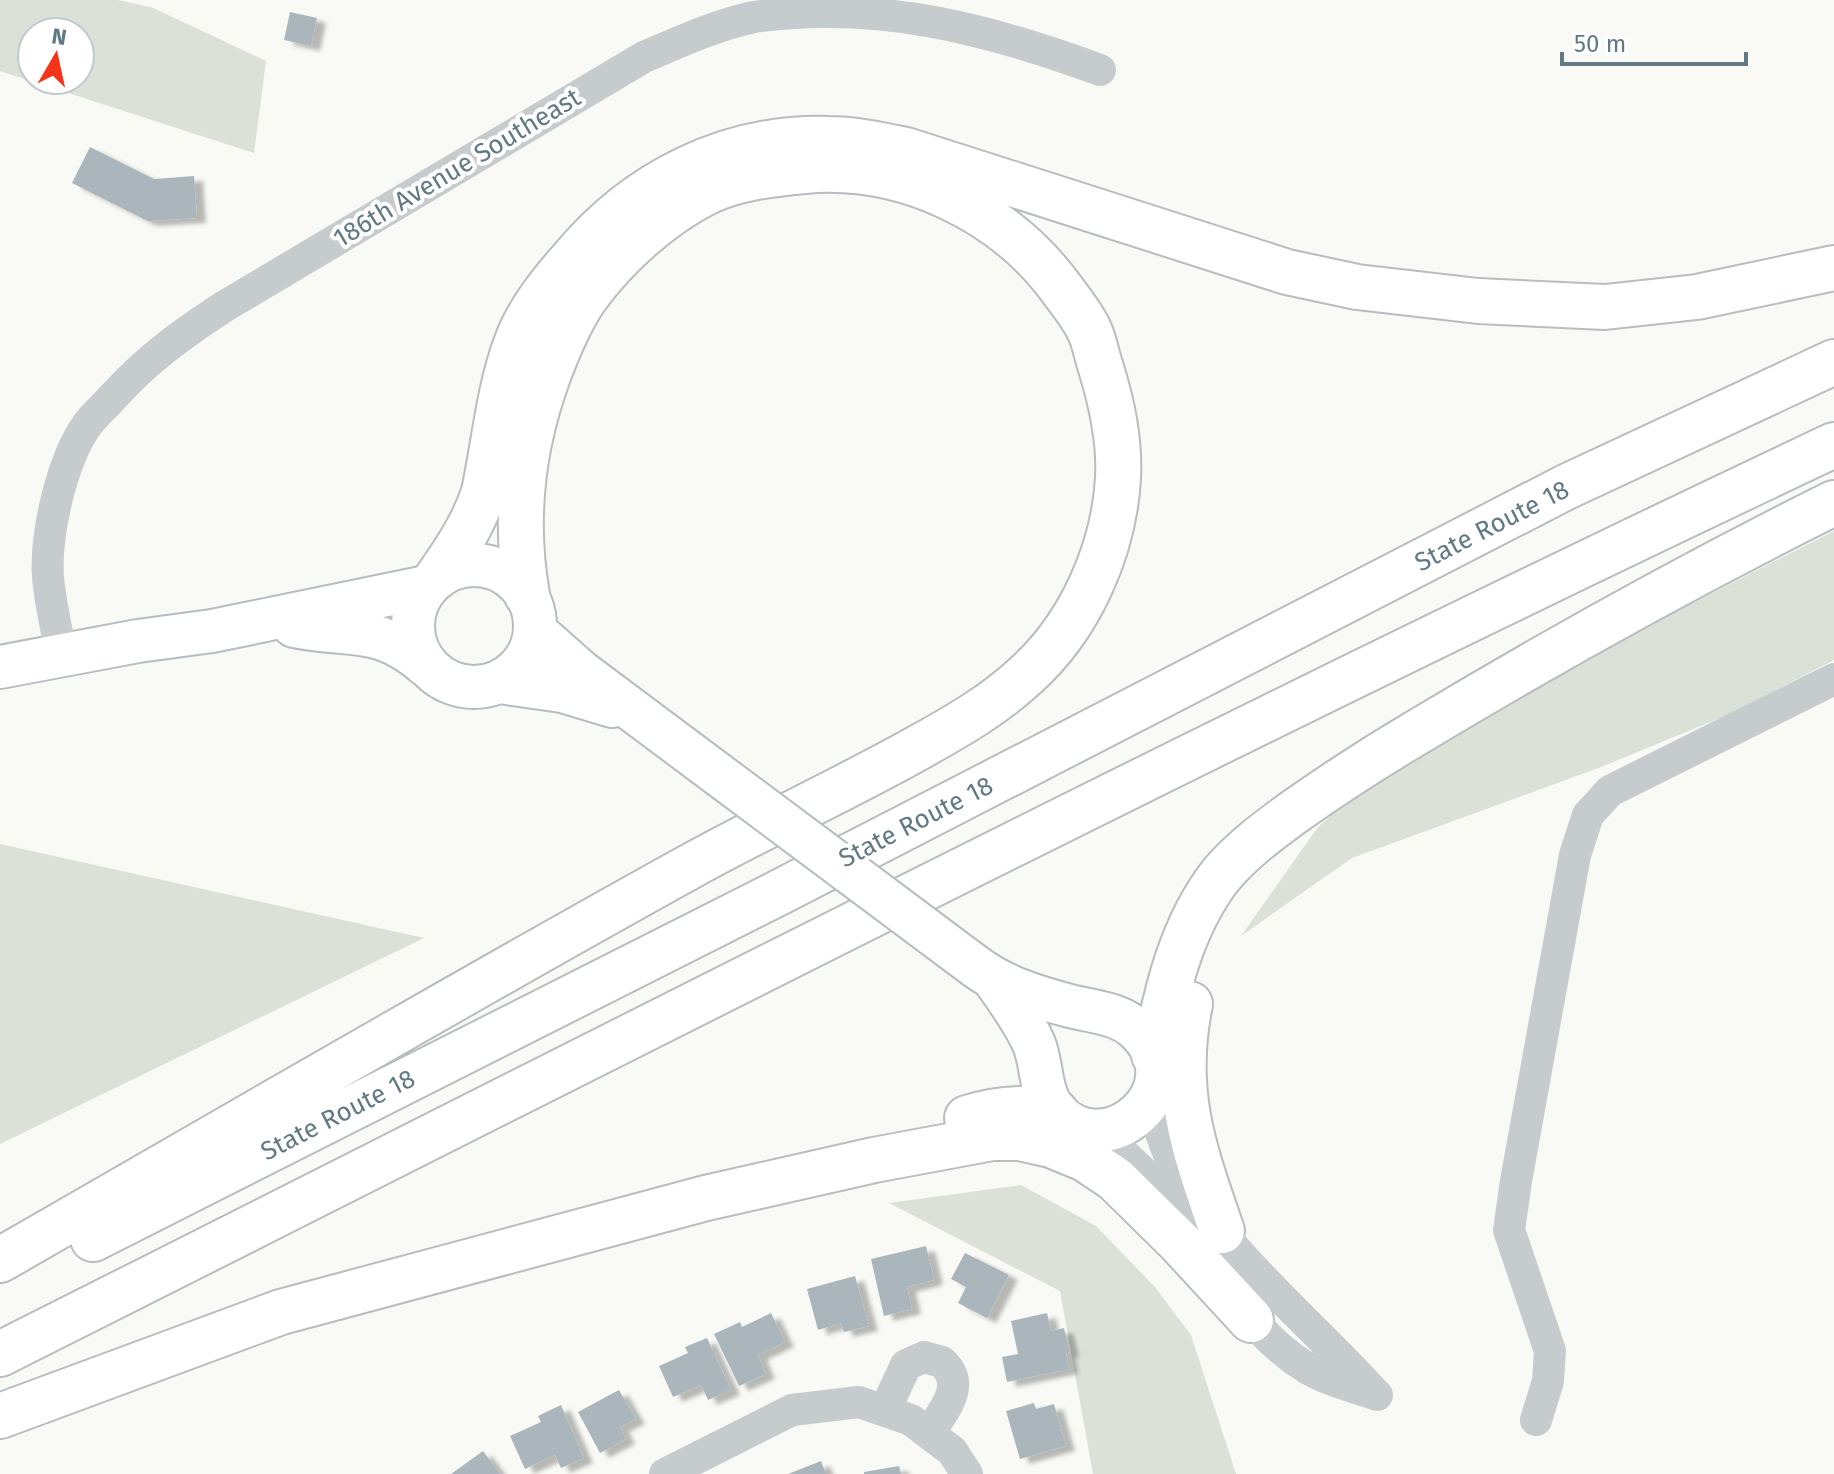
<svg xmlns="http://www.w3.org/2000/svg" width="1834" height="1474" font-family="'Fira Sans',sans-serif">
  <style>
    .green { fill: #dbe1d6; fill-rule: evenodd }
    .building { fill: #aab6bb; filter: url(#shadow) }
    .lines { fill: none; stroke-linecap: round; stroke-linejoin: round }
    .major-casing { stroke: #b6bdc0; stroke-width: 46 }
    .highway-casing { stroke: #b8bdc0; stroke-width: 48 }
    .minor { stroke: #c6cbce; stroke-width: 32 }
    .major { stroke: #fff; stroke-width: 42 }
    .highway { stroke: #fff; stroke-width: 44 }
    .major-bridge-casing { stroke: #b6bdc0; stroke-width: 46; stroke-linecap: butt }
    .major-bridge { stroke: #fff; stroke-width: 42 }
    .labels { text-anchor: middle; dominant-baseline: central; stroke-width: 8; stroke-linejoin: round; paint-order: stroke }
    .street-label { font-size: 26px; fill: #617984; stroke: #fff }
  </style>
  <defs>
    <filter id="shadow"><feDropShadow dx="9" dy="5" stdDeviation="2" flood-color="#0004"/></filter>
  </defs>
  <rect width="100%" height="100%" fill="#f9f9f6"/>
  <path class="green" d="M 0,0 L 118,0 L 151,7 L 266,61 L 254,153 L 0,71 ZM 32,32 L 80,32 L 80,80 L 32,80 Z
    M 1834,531 L 1834,660 L 1725,716 L 1601,767 L 1352,858 L 1241,936 L 1318,827 L 1380,771 L 1489,707 Z
    M 0,844 L 424,938 L 0,1144 Z
    M 1021,1185 L 1096,1226 L 1155,1287 L 1191,1335 L 1236,1474 L 1093,1474 L 1060,1291 L 889,1203 Z"/>
  <path class="building" d="M 290,12 L 317,18 L 311,46 L 284,40 Z
    M 90,147 L 154,179 L 194,176 L 197,218 L 148,221 L 72,183 Z
    M 926,1246 L 934,1280 L 907,1287 L 912,1309 L 884,1316 L 871,1259 Z
    M 965,1253 L 1009,1275 L 987,1318 L 958,1303 L 966,1287 L 951,1279 Z
    M 855,1276 L 869,1326 L 844,1332 L 841,1323 L 818,1330 L 807,1289 Z
    M 771,1313 L 785,1342 L 758,1355 L 766,1374 L 739,1386 L 714,1334 L 740,1322 L 742,1327 Z
    M 1047,1313 L 1051,1331 L 1064,1328 L 1070,1352 L 1066,1353 L 1069,1369 L 1007,1382 L 1002,1357 L 1018,1354 L 1011,1321 Z
    M 707,1338 L 731,1390 L 708,1400 L 701,1385 L 673,1397 L 659,1366 L 688,1353 L 685,1347 Z
    M 619,1390 L 636,1419 L 620,1427 L 626,1439 L 600,1453 L 578,1412 Z
    M 1034,1403 L 1036,1409 L 1054,1404 L 1066,1446 L 1020,1459 L 1006,1411 Z
    M 561,1405 L 584,1458 L 561,1468 L 555,1455 L 525,1469 L 510,1436 L 541,1422 L 538,1416 Z
    M 483,1451 L 500,1474 L 451,1474 Z
    M 821,1461 L 826,1474 L 788,1474 Z
    M 899,1466 L 901,1474 L 864,1474 L 864,1472 Z"/>
  <g class="lines">
    <defs>
      <path id="major" d="M413 626a61 61 0 1 1 122 0a61 61 0 1 1-122 0Z
        M 294,626 C 351,638 378,623 427,666
        M 535,631 L 580,671 L 703,763
        M 0,667 L 138,641 L 212,631 L 426,587
        M 500,682 L 562,691 L 612,706
        M 975,966 C 1003,987 1036,997 1070,1006 C 1094,1012 1120,1013 1138,1031 C 1197,1088 1107,1166 1057,1113 C 1039,1094 1043,1066 1034,1044 C 1024,1021 1009,1001 995,981"/>
      <path id="highway" d="M 438,576 C 457,549 474,523 484,492 C 494,445 499,389 516,344 C 528,311 551,283 573,258 C 637,182 727,136 828,139 C 855,139 881,145 906,150 L 1287,272 L 1357,287 L 1478,301 L 1605,307 L 1697,297 L 1834,268
        M 1190,1004 C 1172,1092 1194,1150 1222,1231
        M 1154,1055 C 1166,993 1181,926 1221,875 C 1242,850 1268,831 1294,812 C 1335,783 1377,756 1421,730 C 1556,649 1693,573 1834,503
        M 967,1118 C 998,1108 1025,1106 1056,1112
        M 93,1239 L 780,892 L 1566,487 L 1834,362
        M 0,1260 C 230,1128 459,994 691,866 C 767,824 847,788 923,745 C 959,725 995,704 1025,676 C 1080,627 1114,550 1118,478 C 1120,440 1112,404 1101,368 C 1097,357 1095,343 1090,332 C 1084,318 1072,303 1063,291 C 1005,210 903,162 804,171 C 772,174 737,178 707,192 C 661,215 616,256 586,297 C 570,320 558,349 548,376 C 522,447 514,521 527,595
        M 0,1354 C 609,1048 1217,736 1834,445
        M 0,1416 L 281,1312 L 706,1198 L 874,1160 L 992,1138 L 1020,1138 L 1051,1145 L 1085,1159 L 1115,1179 L 1179,1242 L 1251,1320"/>
    </defs>
    <use href="#major" class="major-casing"/>
    <use href="#highway" class="highway-casing"/>
    <path class="minor" d="M 61,655 C 57,629 50,603 48,577 C 45,534 62,460 87,425 C 94,415 104,407 112,398 C 146,360 182,334 225,306 L 644,57 C 680,42 716,25 754,17 C 877,0 986,28 1100,70
      M 1151,1101 C 1158,1122 1163,1145 1174,1164 C 1223,1252 1305,1317 1372,1390
      M 1099,1131 L 1165,1193 L 1201,1244
      M 1240,1303 C 1257,1328 1281,1352 1307,1368 C 1327,1380 1354,1387 1377,1395
      M 885,1410 L 906,1365 L 924,1357 L 942,1362 C 967,1385 944,1410 929,1433
      M 1536,1420 L 1548,1381 L 1550,1351 L 1509,1230 L 1516,1181 L 1575,855 L 1588,815 L 1610,791 L 1834,679
      M 665,1474 L 792,1410 L 859,1402 L 911,1420 L 952,1451 L 967,1474"/>
    <use href="#major" class="major"/>
    <use href="#highway" class="highway"/>
    <defs>
      <path id="major-bridge" d="M 703,763 L 975,966"/>
    </defs>
    <use href="#major-bridge" class="major-bridge-casing"/>
    <use href="#major-bridge" class="major-bridge"/>
  </g>
  <g class="labels">
    <g class="street-label">
      <text transform="translate(457 168) rotate(-31)">186th Avenue Southeast</text>
      <text transform="translate(1492 526) rotate(-27)">State Route 18</text>
      <text transform="translate(916 822) rotate(-27)">State Route 18</text>
      <text transform="translate(338 1115) rotate(-27)">State Route 18</text>
    </g>
  </g>
  <g transform="translate(56 56) rotate(9)"><circle r="38" fill="#ffffff" stroke="#c0c9ce" stroke-width="2"/>
  <path d="M0-6L14 30L0 20L-14 30Z" fill="#f53419"/>
  <text y="-12" font-size="22" font-weight="bold" text-anchor="middle" fill="#617984">N</text>
  </g>
  <path d="M1562 52v12h184v-12" fill="none" stroke="#617984" stroke-width="4"/>
  <text x="1574" y="52" font-size="24" fill="#617984" stroke="#ffffff" stroke-width="6" paint-order="stroke">50 m</text>
</svg>
